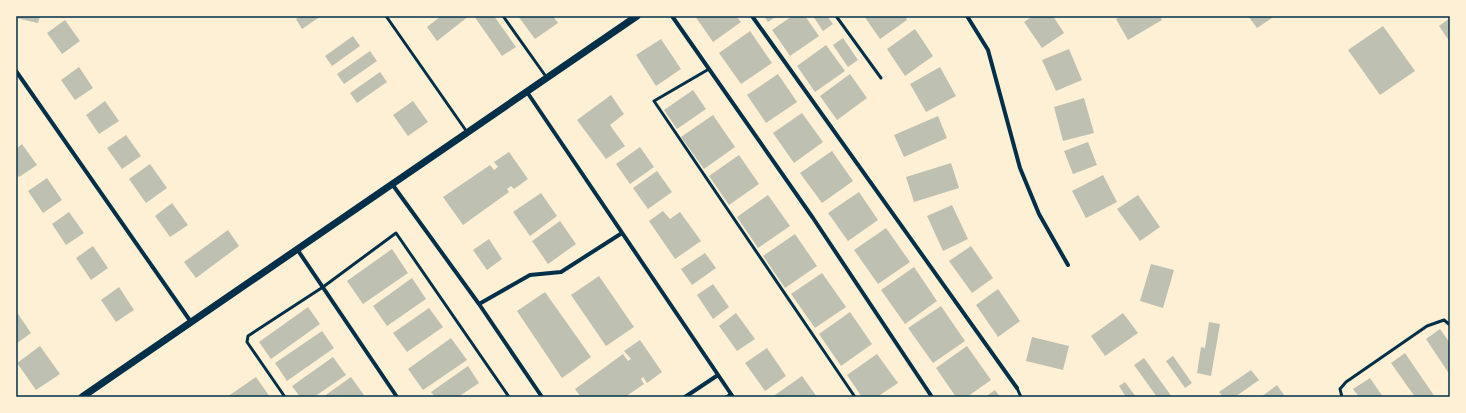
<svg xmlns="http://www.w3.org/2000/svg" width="1466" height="413" font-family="'Source Serif 4',serif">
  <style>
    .building { fill: #bec0b2 }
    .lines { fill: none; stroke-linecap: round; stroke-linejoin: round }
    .service { stroke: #003049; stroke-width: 3 }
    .minor { stroke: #003049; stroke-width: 4 }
    .tertiary { stroke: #003049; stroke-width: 7 }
    .neatline { fill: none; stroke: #003049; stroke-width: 1.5 }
  </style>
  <rect width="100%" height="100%" fill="#fdf0d5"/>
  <path class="building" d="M 16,16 L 40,16 L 38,23 L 16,18 Z
    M 301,16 L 321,16 L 302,29 L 296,19 Z
    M 441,16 L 469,16 L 437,41 L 427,27 Z
    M 474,16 L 494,16 L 516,47 L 502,56 Z
    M 518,16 L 553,16 L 558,23 L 535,39 Z
    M 695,16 L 736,16 L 741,22 L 713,42 Z
    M 764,16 L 777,16 L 768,22 Z
    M 792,16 L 805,16 L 819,36 L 790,56 L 772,30 Z
    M 813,16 L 827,16 L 833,24 L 823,31 Z
    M 864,16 L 905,16 L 907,20 L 880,39 Z
    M 1033,16 L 1053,16 L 1064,33 L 1042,48 L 1024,22 Z
    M 1122,16 L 1160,16 L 1162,20 L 1128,40 L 1116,19 Z
    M 1248,16 L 1275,16 L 1257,28 Z
    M 1450,18 L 1450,42 L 1439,26 Z
    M 65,20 L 80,41 L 62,54 L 47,33 Z
    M 1383,26 L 1415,71 L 1380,95 L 1348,50 Z
    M 915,29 L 933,56 L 905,76 L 887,49 Z
    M 750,31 L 772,63 L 741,84 L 719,53 Z
    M 353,36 L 360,46 L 332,66 L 325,56 Z
    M 843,38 L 858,60 L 848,67 L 833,45 Z
    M 661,39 L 681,69 L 656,86 L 636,55 Z
    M 826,45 L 845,71 L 815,92 L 797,66 Z
    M 1069,49 L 1082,80 L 1056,91 L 1042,60 Z
    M 370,51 L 377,61 L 344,84 L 337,74 Z
    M 79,67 L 93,88 L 75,100 L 61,80 Z
    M 940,67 L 956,96 L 926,112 L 910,84 Z
    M 380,72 L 387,82 L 357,103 L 350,93 Z
    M 778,74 L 797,102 L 766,123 L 747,95 Z
    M 850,74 L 867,98 L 837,120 L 820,96 Z
    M 693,90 L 706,109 L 677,129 L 664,110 Z
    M 611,95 L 624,114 L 610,125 L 625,146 L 606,159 L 577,120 Z
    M 1084,98 L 1094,133 L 1063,141 L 1054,107 Z
    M 105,101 L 119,121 L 99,134 L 86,115 Z
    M 413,101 L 428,122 L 408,136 L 393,115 Z
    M 802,113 L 823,142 L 794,163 L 773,133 Z
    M 713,115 L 735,147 L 704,169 L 681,137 Z
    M 938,116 L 947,138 L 904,157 L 894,135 Z
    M 126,135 L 141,156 L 122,169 L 107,148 Z
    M 1088,142 L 1097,165 L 1073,174 L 1064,151 Z
    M 22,144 L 37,165 L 19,177 L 16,172 L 16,149 Z
    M 640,147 L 654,167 L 630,184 L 616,164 Z
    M 832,151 L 853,181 L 822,203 L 800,173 Z
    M 509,152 L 528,179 L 514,189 L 511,186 L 507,189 L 509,192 L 463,225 L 443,197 L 490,165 L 494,170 L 498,167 L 494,162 Z
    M 739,155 L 759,184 L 729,205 L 709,176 Z
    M 951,163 L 959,188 L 914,202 L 906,177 Z
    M 150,164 L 167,188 L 146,203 L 129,179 Z
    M 657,171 L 672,192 L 648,209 L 633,188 Z
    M 1103,175 L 1117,202 L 1086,218 L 1072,191 Z
    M 47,178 L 62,200 L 43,213 L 28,191 Z
    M 859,192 L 878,220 L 848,241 L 828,213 Z
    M 541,193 L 557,216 L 530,236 L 513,212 Z
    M 768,195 L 790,226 L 758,248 L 737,217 Z
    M 1138,195 L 1160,227 L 1140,241 L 1117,209 Z
    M 172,203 L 188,225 L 170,237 L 155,216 Z
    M 952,205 L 968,239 L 943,251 L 927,216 Z
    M 663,211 L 670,219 L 680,212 L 701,241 L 675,259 L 649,221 Z
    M 69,212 L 84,233 L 66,245 L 52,224 Z
    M 560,221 L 576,244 L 548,264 L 532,241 Z
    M 886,228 L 910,262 L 878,284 L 854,250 Z
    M 228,230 L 239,246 L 196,278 L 184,262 Z
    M 795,234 L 817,266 L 785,288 L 763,256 Z
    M 489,239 L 502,259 L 487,270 L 473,250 Z
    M 93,246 L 108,268 L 91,280 L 76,258 Z
    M 971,246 L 993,278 L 972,293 L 949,261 Z
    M 392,249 L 408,273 L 363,304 L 347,281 Z
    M 705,253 L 716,268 L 692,285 L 681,269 Z
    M 1151,264 L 1174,270 L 1163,308 L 1140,301 Z
    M 914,267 L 937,301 L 905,324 L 881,290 Z
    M 822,273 L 846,307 L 815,328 L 791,294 Z
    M 599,276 L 634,327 L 606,346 L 571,295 Z
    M 412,278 L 426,299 L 387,326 L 373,306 Z
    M 713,284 L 729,307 L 713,319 L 697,295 Z
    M 119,287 L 134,310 L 116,322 L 101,300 Z
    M 998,289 L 1020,321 L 998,337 L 976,305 Z
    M 545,292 L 591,357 L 562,378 L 517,311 Z
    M 941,306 L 965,341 L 933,363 L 908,328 Z
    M 308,307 L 320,324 L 271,359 L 259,342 Z
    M 429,308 L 443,327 L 407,352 L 393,333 Z
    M 16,311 L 31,333 L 16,344 Z
    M 850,312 L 872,344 L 841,366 L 819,334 Z
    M 736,313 L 755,339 L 737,351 L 719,326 Z
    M 1123,313 L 1138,333 L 1105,356 L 1091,336 Z
    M 1209,322 L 1220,324 L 1211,376 L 1197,373 L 1201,347 L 1205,348 Z
    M 1440,329 L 1450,343 L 1450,375 L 1426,339 Z
    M 322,331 L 334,348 L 287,381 L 275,363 Z
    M 1032,337 L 1069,346 L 1063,370 L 1026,361 Z
    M 451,338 L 467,360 L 423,390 L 408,369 Z
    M 640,340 L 662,372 L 647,383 L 643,377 L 641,379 L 644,384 L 625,397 L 581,397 L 575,389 L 623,354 L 628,361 L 631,359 L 624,351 Z
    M 40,346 L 60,374 L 36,390 L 17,363 Z
    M 967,346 L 991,380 L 967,397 L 956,397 L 936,368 Z
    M 767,348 L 786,376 L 765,391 L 745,363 Z
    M 1405,353 L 1435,397 L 1415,397 L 1391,363 Z
    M 877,354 L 898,383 L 877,397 L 862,397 L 847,375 Z
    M 1173,356 L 1192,383 L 1185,388 L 1166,361 Z
    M 333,357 L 346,375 L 314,397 L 300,397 L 292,386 Z
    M 1144,358 L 1172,397 L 1157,397 L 1134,365 Z
    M 468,366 L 479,383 L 458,397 L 435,397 L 431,392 Z
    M 1251,370 L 1259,380 L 1235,397 L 1223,397 L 1219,392 Z
    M 802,376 L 817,397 L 777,397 L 775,395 Z
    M 256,377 L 270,397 L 227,397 Z
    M 351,377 L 364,395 L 361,397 L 323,397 Z
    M 1370,378 L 1383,397 L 1359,397 L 1353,389 Z
    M 1125,382 L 1136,397 L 1126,397 L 1119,386 Z
    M 1277,385 L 1284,395 L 1281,397 L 1261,397 Z
    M 995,390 L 1000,397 L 985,397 Z"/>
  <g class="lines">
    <path class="service" d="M 386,16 L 467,132
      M 503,16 L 547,78
      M 836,16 L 881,78
      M 709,69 L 654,101 L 855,397
      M 1017,388 L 1021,397
      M 285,397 L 247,342 L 248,336 L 323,287 L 396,233 L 509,397
      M 726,397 L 731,394
      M 1342,397 L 1340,389 L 1346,382 L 1427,326 L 1444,320 L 1450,325"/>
    <path class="minor" d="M 672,16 L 813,218 L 932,397
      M 752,16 L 1017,388
      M 967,16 L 988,50 L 1020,168 L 1039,214 L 1068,265
      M 16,71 L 191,322
      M 527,92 L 733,397
      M 392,184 L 479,304 L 542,397
      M 297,249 L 397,397
      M 479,304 L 530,275 L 561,272 L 622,233
      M 685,397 L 718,375"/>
    <path class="tertiary" d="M 82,397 L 637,16"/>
  </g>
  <rect width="1466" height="413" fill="none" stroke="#fdf0d5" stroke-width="34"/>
  <rect x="17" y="17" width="1432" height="379" class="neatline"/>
</svg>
